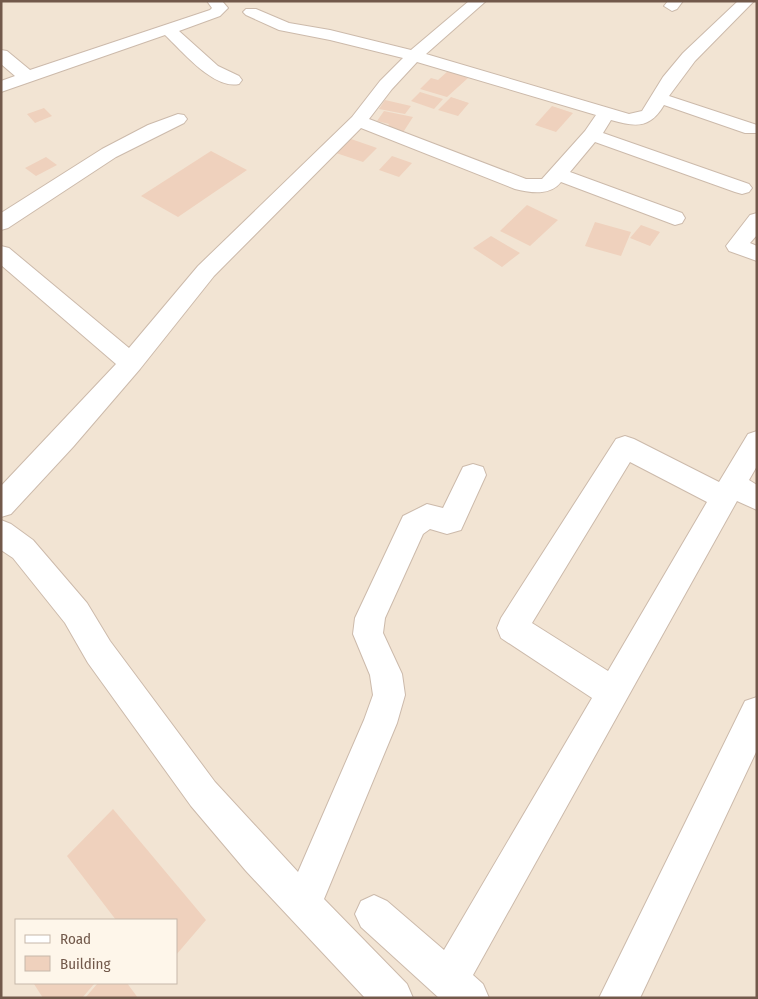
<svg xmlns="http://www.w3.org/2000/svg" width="758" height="999" font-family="'Fira Sans Condensed',sans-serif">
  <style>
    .residential { fill: #f2e4d3; fill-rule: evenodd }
    .building { fill: #efd1bd }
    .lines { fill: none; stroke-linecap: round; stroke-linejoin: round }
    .minor-casing { stroke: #ccbaab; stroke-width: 2 }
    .minor { fill: #fff; fill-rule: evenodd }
  </style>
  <rect width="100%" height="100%" fill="#fbf2e4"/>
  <path class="residential" d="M 1,1 L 757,1 L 757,998 L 1,998 ZM 16,920 L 176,920 L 176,983 L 16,983 Z"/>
  <path class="building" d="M 448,71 L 468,78 L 447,97 L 420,89 L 431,78 L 438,80 Z
    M 420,92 L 443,99 L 434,109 L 411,101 Z
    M 451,97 L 469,103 L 458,116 L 438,110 Z
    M 385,100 L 411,106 L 405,114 L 379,109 Z
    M 552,106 L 573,113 L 556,132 L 535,125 Z
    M 44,108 L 52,116 L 35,123 L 27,114 Z
    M 384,111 L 413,117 L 402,134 L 385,130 L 389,124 L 377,121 Z
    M 351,139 L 377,148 L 363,162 L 336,153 Z
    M 211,151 L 247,170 L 178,217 L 141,196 Z
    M 392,156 L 412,163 L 399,177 L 379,170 Z
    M 46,157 L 57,165 L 36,176 L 25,168 Z
    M 527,205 L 558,220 L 530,246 L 500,231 Z
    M 595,222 L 631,232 L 621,256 L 585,246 Z
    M 641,225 L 660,232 L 650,246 L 630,238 Z
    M 491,236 L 520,253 L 502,267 L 473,248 Z
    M 113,809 L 206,920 L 176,955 L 176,920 L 116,920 L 67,856 Z
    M 36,983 L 95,983 L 82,998 L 43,998 L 34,984 Z
    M 98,983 L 127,983 L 138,998 L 85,998 Z"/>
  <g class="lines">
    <defs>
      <path id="minor" d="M 207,1 L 222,1 L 228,8 L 220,16 L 179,31 L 218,66 L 239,76 L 242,80 L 239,84 C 214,90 182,51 165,35 L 1,92 L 1,81 L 15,76 L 1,64 L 1,50 L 7,51 L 30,70 L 210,10 L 212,8 Z
        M 469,1 L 486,1 L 426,54 L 629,114 L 642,111 L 663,77 L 683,53 L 738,1 L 754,1 L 695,61 L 669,96 L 757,125 L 757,133 L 745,133 L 664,105 C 650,129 635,127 611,120 L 603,133 L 749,184 L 752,188 L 749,192 L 742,194 L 735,192 L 595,142 L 570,172 L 682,213 L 685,218 L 682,223 L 675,225 L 561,182 C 550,196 531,193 515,189 L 361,128 L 214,276 L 140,369 L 73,447 L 11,514 L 1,517 L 1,486 L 116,364 L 1,265 L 1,246 L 9,248 L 129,348 L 198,266 L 352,117 L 380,81 L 403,58 L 330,40 L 279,30 L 246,15 L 243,12 L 246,9 L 256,9 L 289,23 L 330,30 L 411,50 ZM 417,62 L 596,115 L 585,131 L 542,179 L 526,179 L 369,119 L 392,89 Z
        M 668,1 L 683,1 L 677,9 L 672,11 L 664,6 Z
        M 178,114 L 184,115 L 187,119 L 184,123 L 116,157 L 8,228 L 1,230 L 1,213 L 102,149 L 148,125 Z
        M 757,213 L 757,235 L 750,243 L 757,246 L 757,261 L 729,251 L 726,246 L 750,215 Z
        M 757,431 L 757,466 L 749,480 L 757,485 L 757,510 L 737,501 L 473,975 L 483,984 L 489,998 L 439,998 L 361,927 L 355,914 L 361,901 L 374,895 L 387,901 L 444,950 L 592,698 L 501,638 L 497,628 L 501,618 L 616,439 L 625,436 L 634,439 L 719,482 L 748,434 ZM 630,462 L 707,502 L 608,671 L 532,623 Z
        M 473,464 L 483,467 L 486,475 L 461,530 L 447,534 L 430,529 L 423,534 L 385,618 L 383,633 L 402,674 L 405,695 L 397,723 L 324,899 L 407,984 L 413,998 L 365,998 L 246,871 L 191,806 L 88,663 L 65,623 L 13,558 L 1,550 L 1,520 L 11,524 L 33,540 L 87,603 L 110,641 L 215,782 L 298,872 L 364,720 L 373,695 L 370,675 L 353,634 L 355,618 L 403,516 L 427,504 L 443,508 L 463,467 Z
        M 757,697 L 757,750 L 640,998 L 599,998 L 745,701 Z"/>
    </defs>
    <use href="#minor" class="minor-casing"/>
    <use href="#minor" class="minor"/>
  </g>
  <rect width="758" height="999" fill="none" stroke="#72594b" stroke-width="5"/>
  <rect x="15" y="919" width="162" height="65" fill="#fef6ea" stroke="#c6b7aa"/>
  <rect x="25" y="935" width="25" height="8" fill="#ffffff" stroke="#c6b7aa"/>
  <text x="60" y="944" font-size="15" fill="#72594b">Road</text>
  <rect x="25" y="956" width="25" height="15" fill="#efd1bd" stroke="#c6b7aa"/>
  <text x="60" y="969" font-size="15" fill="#72594b">Building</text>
</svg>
